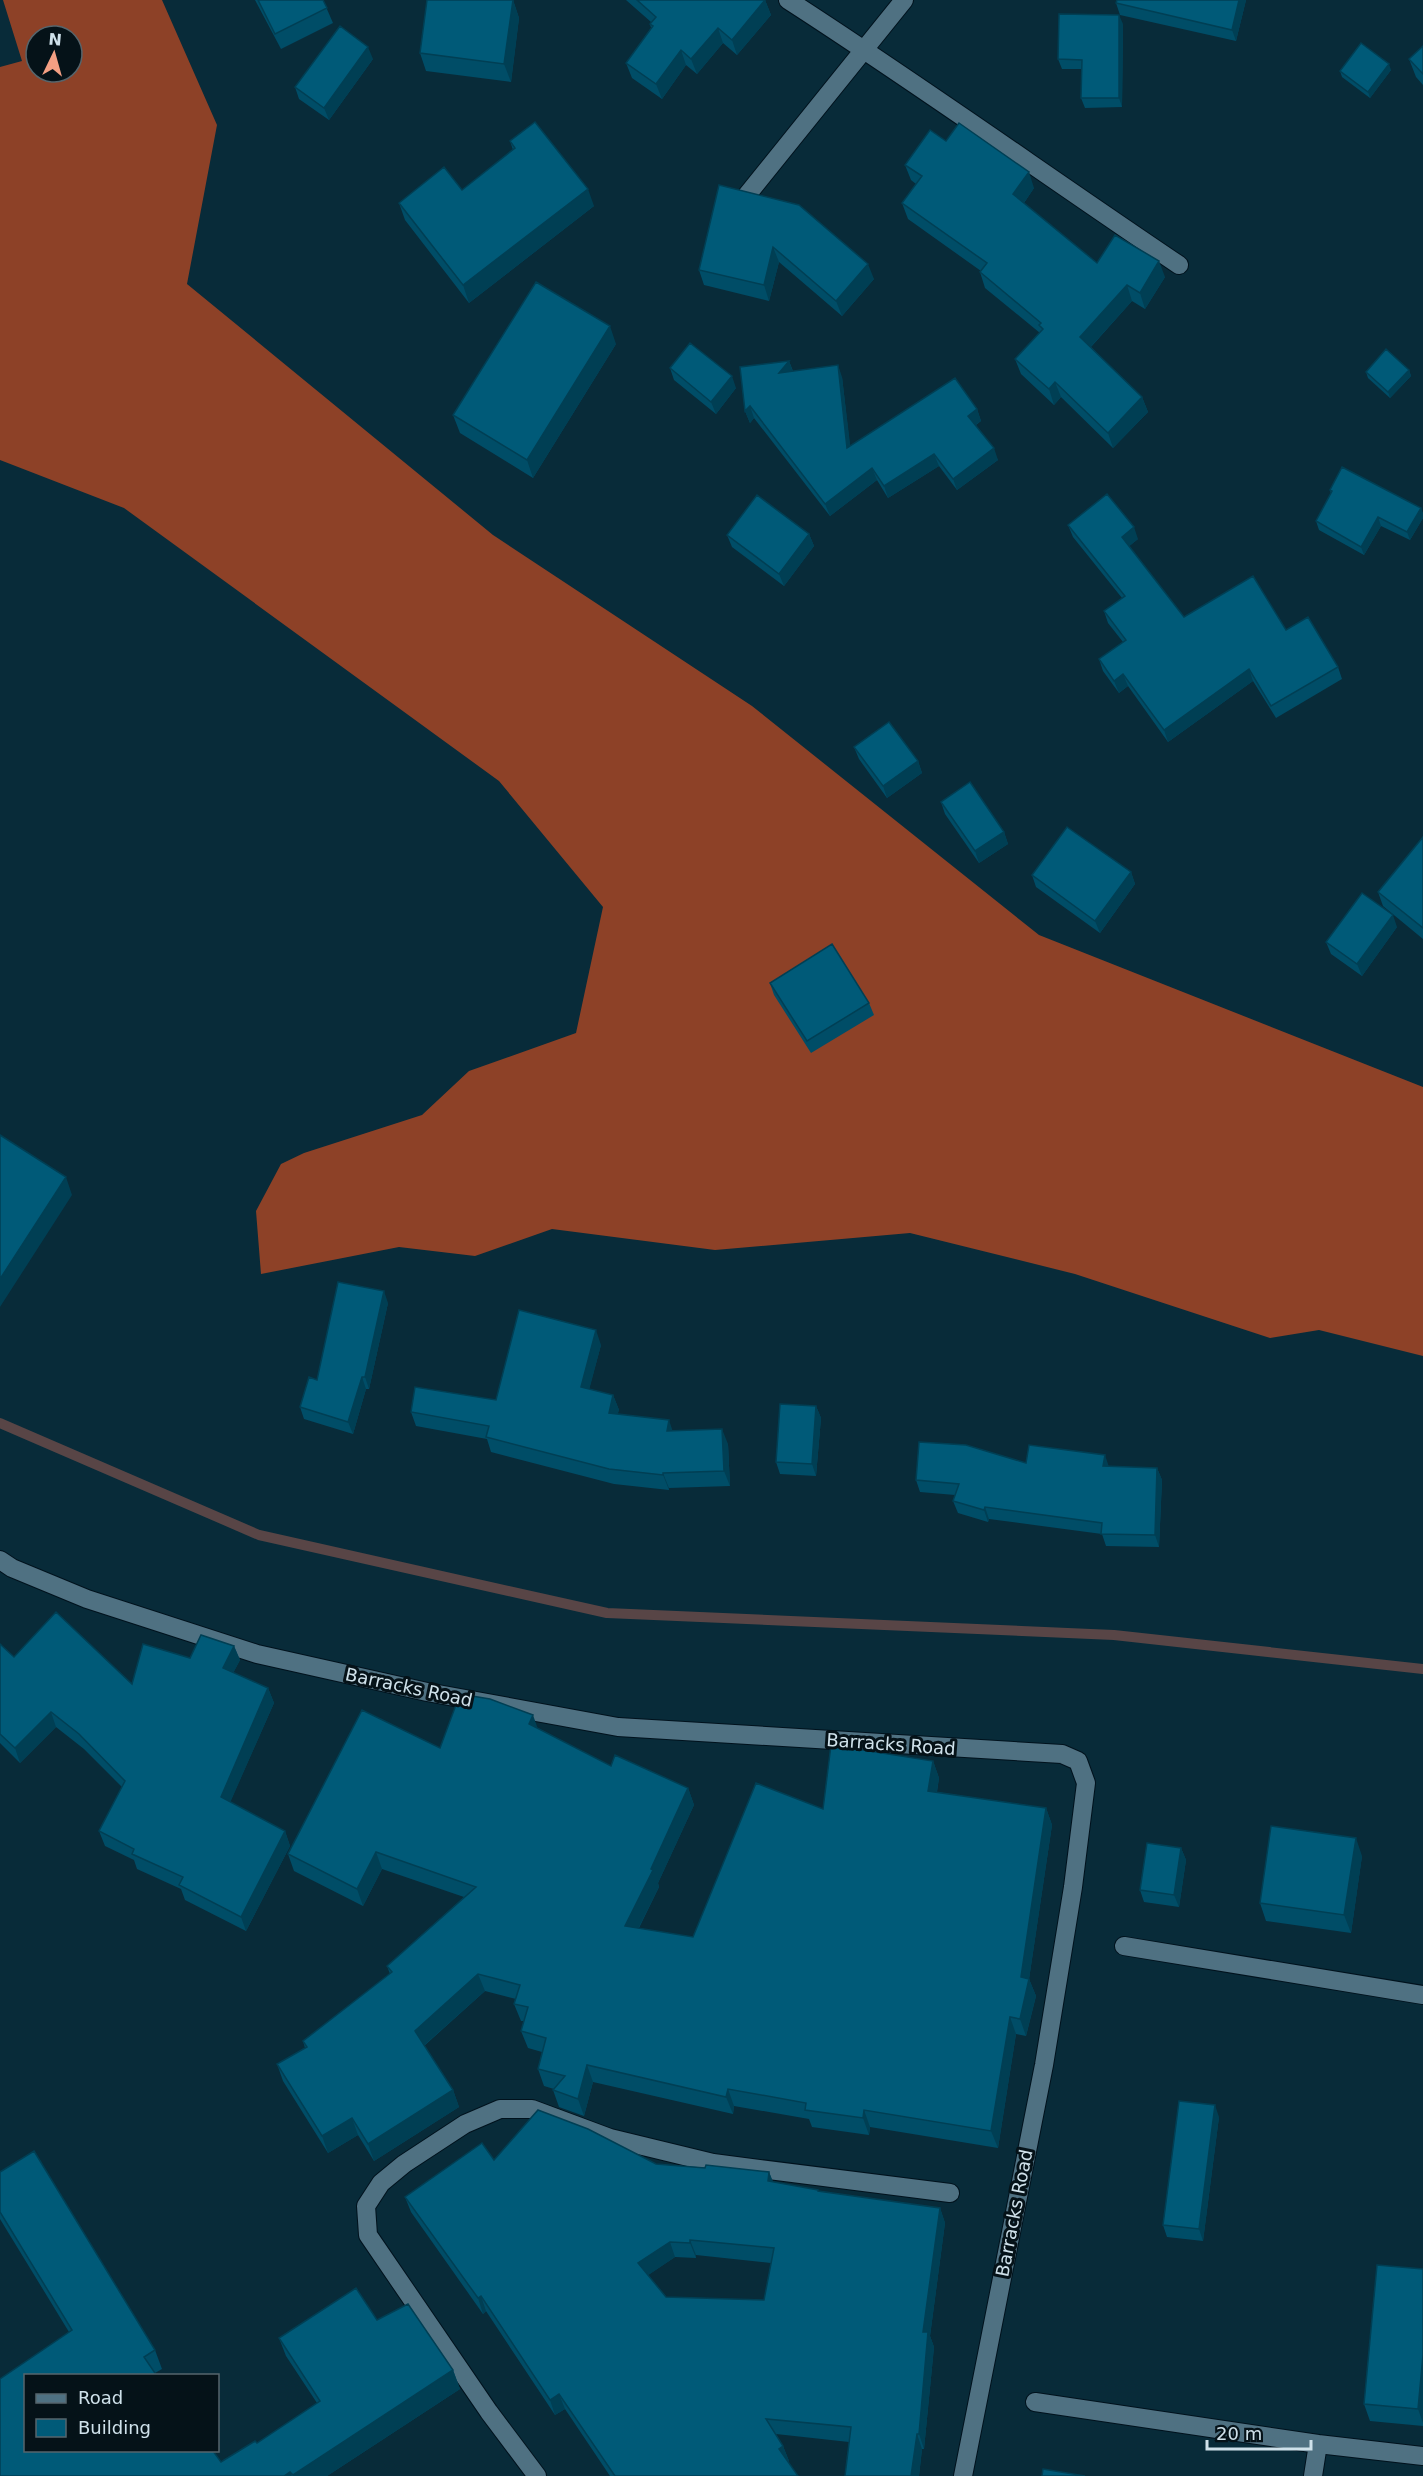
<svg xmlns="http://www.w3.org/2000/svg" width="1423" height="2476" font-family="'DejaVu Sans',sans-serif">
  <style>
    .forest { fill: #8d4127; fill-rule: evenodd }
    .lines { fill: none; stroke-linecap: round; stroke-linejoin: round }
    .stream { stroke: #584546; stroke-width: 10 }
    .minor-casing { stroke: #00121d; stroke-width: 20 }
    .minor { stroke: #4f7182; stroke-width: 18 }
    .wall { fill: #004d67; fill-rule: evenodd }
    .shaded-wall { fill: #003f54 }
    .building { fill: #005a78; stroke: #003f54; stroke-width: 1.5; fill-rule: evenodd }
    .labels { text-anchor: middle; dominant-baseline: central; stroke-width: 6; stroke-linejoin: round; paint-order: stroke }
    .street-label { font-size: 18px; fill: #cfe1ea; stroke: #051218 }
  </style>
  <rect width="100%" height="100%" fill="#082b39"/>
  <path class="forest" d="M 3,0 L 162,0 L 217,125 L 187,284 L 493,535 L 752,706 L 1039,935 L 1423,1087 L 1423,1356 L 1319,1330 L 1270,1338 L 1075,1274 L 910,1233 L 715,1250 L 552,1229 L 475,1256 L 399,1247 L 261,1274 L 256,1211 L 281,1164 L 304,1153 L 422,1115 L 469,1071 L 576,1033 L 603,907 L 499,781 L 124,508 L 0,460 L 0,67 L 22,61 ZM 36,36 L 72,36 L 72,72 L 36,72 Z"/>
  <g class="lines">
    <path class="stream" d="M 0,1423 L 259,1535 L 607,1613 L 1114,1635 L 1423,1669"/>
    <defs>
      <path id="minor" d="M 788,0 C 920,85 1048,177 1179,265
        M 747,195 L 904,0
        M 0,1560 L 12,1568 L 87,1599 L 257,1654 L 427,1692 L 618,1727 L 1062,1754 L 1078,1761 L 1086,1783 L 1073,1887 L 1044,2065 L 963,2476
        M 1124,1946 L 1423,1995
        M 1035,2402 L 1318,2444
        M 537,2476 L 489,2412 L 368,2235 L 366,2206 L 381,2183 L 404,2164 L 465,2124 L 500,2109 L 532,2109 L 610,2138 L 713,2163 L 950,2193
        M 1313,2476 L 1318,2444 L 1423,2456"/>
    </defs>
    <use href="#minor" class="minor-casing"/>
    <use href="#minor" class="minor"/>
  </g>
  <path class="wall" d="M 255,0 L 323,0 L 333,23 L 281,49 Z
    M 513,0 L 519,18 L 511,82 L 426,71 L 420,53 Z
    M 626,0 L 765,0 L 771,15 L 737,55 L 723,43 L 697,74 L 686,65 L 662,99 L 632,78 L 626,63 L 651,28 L 650,24 L 651,22 Z
    M 1246,0 L 1236,41 L 1120,15 L 1116,3 Z
    M 1123,24 L 1122,107 L 1085,108 L 1081,98 L 1082,69 L 1062,69 L 1058,59 Z
    M 1423,46 L 1423,85 L 1416,77 L 1409,59 Z
    M 373,59 L 329,120 L 299,99 L 295,87 Z
    M 1391,70 L 1370,98 L 1342,77 L 1340,71 Z
    M 510,141 L 594,206 L 469,303 L 405,220 L 399,203 L 462,190 L 513,150 Z
    M 946,141 L 1034,188 L 1024,203 L 1097,263 L 1165,277 L 1145,309 L 1132,301 L 1091,347 L 1142,397 L 1148,412 L 1113,448 L 1061,397 L 1054,405 L 1021,374 L 1015,359 L 1040,333 L 985,288 L 980,272 L 981,271 L 908,219 L 902,203 L 916,184 L 911,180 L 905,165 Z
    M 719,185 L 874,279 L 842,316 L 779,262 L 769,301 L 704,285 L 699,270 Z
    M 616,344 L 533,478 L 460,433 L 453,415 Z
    M 789,361 L 793,371 L 842,377 L 850,447 L 977,409 L 981,421 L 976,425 L 998,460 L 957,490 L 939,466 L 888,498 L 877,480 L 830,516 L 754,418 L 750,423 L 745,411 Z
    M 670,368 L 736,388 L 716,414 L 674,380 Z
    M 1409,370 L 1411,376 L 1390,398 L 1368,378 L 1366,372 Z
    M 1330,490 L 1421,508 L 1423,514 L 1423,518 L 1410,540 L 1381,526 L 1364,555 L 1319,530 L 1316,521 L 1331,494 Z
    M 1068,525 L 1138,539 L 1129,546 L 1184,617 L 1286,630 L 1338,667 L 1342,679 L 1276,718 L 1253,681 L 1168,742 L 1128,686 L 1119,693 L 1103,671 L 1099,659 L 1123,642 L 1108,623 L 1104,611 L 1122,598 L 1073,537 Z
    M 809,534 L 814,546 L 784,586 L 732,547 L 727,535 Z
    M 854,747 L 918,761 L 922,773 L 887,798 L 859,759 Z
    M 941,802 L 1004,832 L 1008,844 L 979,863 L 945,814 Z
    M 1423,837 L 1423,939 L 1383,906 L 1378,892 Z
    M 1131,872 L 1135,884 L 1100,933 L 1036,887 L 1032,875 Z
    M 1397,927 L 1362,976 L 1331,954 L 1326,942 Z
    M 770,983 L 869,1003 L 874,1015 L 811,1053 L 774,995 Z
    M 388,1303 L 369,1389 L 366,1389 L 353,1434 L 304,1419 L 300,1407 L 317,1380 Z
    M 601,1345 L 589,1389 L 613,1395 L 619,1410 L 617,1414 L 673,1431 L 728,1444 L 730,1486 L 669,1488 L 669,1490 L 614,1484 L 491,1452 L 487,1439 L 416,1426 L 411,1412 L 496,1400 Z
    M 816,1406 L 821,1418 L 816,1476 L 780,1474 L 776,1462 Z
    M 1026,1463 L 1157,1468 L 1162,1480 L 1159,1547 L 1106,1546 L 1102,1534 L 989,1519 L 988,1522 L 958,1513 L 953,1501 L 955,1495 L 920,1492 L 916,1480 Z
    M 0,1644 L 14,1657 L 132,1684 L 190,1658 L 234,1646 L 240,1660 L 233,1673 L 268,1688 L 274,1703 L 230,1802 L 285,1831 L 290,1846 L 246,1931 L 185,1900 L 181,1889 L 137,1869 L 134,1860 L 105,1846 L 99,1831 L 122,1787 L 84,1749 L 56,1727 L 20,1763 L 0,1743 Z
    M 538,1728 L 611,1766 L 688,1788 L 694,1805 L 658,1883 L 659,1887 L 639,1928 L 693,1937 L 823,1809 L 933,1761 L 939,1778 L 937,1792 L 1046,1808 L 1052,1825 L 1029,1979 L 1036,1996 L 1026,2036 L 1016,2034 L 998,2148 L 870,2127 L 869,2135 L 812,2127 L 809,2119 L 734,2106 L 733,2114 L 593,2082 L 584,2116 L 559,2107 L 553,2090 L 554,2089 L 544,2086 L 538,2069 L 542,2052 L 528,2048 L 521,2031 L 524,2021 L 521,2021 L 514,2004 L 516,1999 L 485,1991 L 424,2046 L 453,2090 L 459,2107 L 374,2161 L 358,2135 L 328,2153 L 283,2081 L 277,2064 L 305,2048 L 303,2041 L 390,1974 L 387,1966 L 464,1897 L 382,1869 L 363,1906 L 294,1871 L 288,1854 L 440,1748 Z
    M 1181,1848 L 1186,1860 L 1179,1907 L 1144,1902 L 1140,1890 Z
    M 1362,1856 L 1351,1933 L 1266,1921 L 1260,1903 Z
    M 1219,2117 L 1203,2241 L 1167,2237 L 1163,2225 Z
    M 494,2160 L 656,2164 L 769,2172 L 773,2182 L 818,2190 L 819,2192 L 940,2208 L 945,2223 L 930,2336 L 934,2347 L 924,2449 L 922,2449 L 919,2476 L 845,2476 L 849,2442 L 776,2434 L 783,2446 L 789,2461 L 788,2462 L 798,2476 L 610,2476 L 565,2409 L 555,2415 L 486,2311 L 483,2314 L 411,2212 L 405,2197 ZM 696,2255 L 771,2263 L 764,2300 L 666,2297 L 648,2275 L 675,2257 L 696,2258 Z
    M 0,2172 L 155,2350 L 162,2369 L 155,2373 L 221,2462 L 257,2443 L 317,2403 L 286,2356 L 279,2338 L 377,2320 L 453,2370 L 460,2389 L 327,2476 L 0,2476 L 69,2332 L 0,2219 Z
    M 1423,2269 L 1423,2426 L 1370,2421 L 1364,2404 Z"/>
  <path class="shaded-wall" d="M 513,0 L 519,18 L 511,82 L 504,64 Z
    M 765,0 L 771,15 L 737,55 L 732,40 Z
    M 1239,0 L 1246,0 L 1236,41 L 1232,30 Z
    M 1119,15 L 1123,24 L 1122,107 L 1119,98 Z
    M 718,28 L 723,43 L 697,74 L 691,59 Z
    M 368,47 L 373,59 L 329,120 L 324,108 Z
    M 681,50 L 686,65 L 662,99 L 656,84 Z
    M 1389,64 L 1391,70 L 1370,98 L 1368,92 Z
    M 1029,172 L 1034,188 L 1019,210 L 1013,194 Z
    M 588,189 L 594,206 L 469,303 L 463,285 Z
    M 773,247 L 779,262 L 769,301 L 764,285 Z
    M 1159,261 L 1165,277 L 1145,309 L 1140,293 Z
    M 868,264 L 874,279 L 842,316 L 836,301 Z
    M 1127,285 L 1132,301 L 1086,352 L 1080,337 Z
    M 610,326 L 616,344 L 533,478 L 527,460 Z
    M 789,361 L 793,372 L 779,373 Z
    M 838,365 L 842,377 L 852,460 L 847,448 Z
    M 1409,370 L 1411,376 L 1390,398 L 1388,392 Z
    M 732,376 L 736,388 L 716,414 L 711,402 Z
    M 1055,382 L 1061,397 L 1054,405 L 1049,389 Z
    M 1142,397 L 1148,412 L 1113,448 L 1108,433 Z
    M 750,406 L 754,418 L 750,423 L 745,411 Z
    M 977,409 L 981,421 L 972,427 L 968,416 Z
    M 994,448 L 998,460 L 957,490 L 953,479 Z
    M 934,454 L 939,466 L 888,498 L 884,486 Z
    M 872,468 L 877,480 L 830,516 L 825,504 Z
    M 1421,508 L 1423,514 L 1423,518 L 1410,540 L 1407,532 Z
    M 1378,517 L 1381,526 L 1364,555 L 1361,547 Z
    M 1134,527 L 1138,539 L 1126,549 L 1122,537 Z
    M 809,534 L 814,546 L 784,586 L 779,574 Z
    M 1249,669 L 1253,681 L 1168,742 L 1164,730 Z
    M 1123,674 L 1128,686 L 1119,693 L 1114,681 Z
    M 918,761 L 922,773 L 887,798 L 883,786 Z
    M 1004,832 L 1008,844 L 979,863 L 975,851 Z
    M 1131,872 L 1135,884 L 1100,933 L 1095,921 Z
    M 1393,915 L 1397,927 L 1362,976 L 1357,964 Z
    M 66,1177 L 72,1195 L 0,1307 L 0,1279 Z
    M 384,1291 L 388,1303 L 369,1389 L 365,1377 Z
    M 596,1330 L 601,1345 L 586,1402 L 581,1387 Z
    M 362,1377 L 366,1389 L 353,1434 L 348,1422 Z
    M 613,1395 L 619,1410 L 614,1428 L 609,1413 Z
    M 816,1406 L 821,1418 L 816,1476 L 812,1464 Z
    M 669,1420 L 674,1435 L 667,1431 Z
    M 722,1429 L 728,1444 L 730,1486 L 724,1471 Z
    M 1105,1455 L 1109,1467 L 1103,1466 Z
    M 1157,1468 L 1162,1480 L 1159,1547 L 1155,1535 Z
    M 663,1473 L 669,1488 L 669,1490 L 663,1475 Z
    M 985,1507 L 989,1519 L 988,1522 L 984,1510 Z
    M 234,1646 L 240,1660 L 228,1683 L 223,1668 Z
    M 268,1688 L 274,1703 L 226,1812 L 221,1797 Z
    M 51,1712 L 56,1727 L 20,1763 L 15,1748 Z
    M 533,1715 L 539,1732 L 529,1724 Z
    M 933,1761 L 939,1778 L 934,1808 L 928,1791 Z
    M 688,1788 L 694,1805 L 658,1883 L 659,1887 L 631,1943 L 625,1926 Z
    M 1046,1808 L 1052,1825 L 1028,1986 L 1029,1979 L 1036,1996 L 1026,2036 L 1020,2019 L 1021,1977 Z
    M 285,1831 L 290,1846 L 246,1931 L 241,1917 Z
    M 1356,1838 L 1362,1856 L 1351,1933 L 1344,1915 Z
    M 1181,1848 L 1186,1860 L 1179,1907 L 1174,1895 Z
    M 376,1852 L 382,1869 L 363,1906 L 357,1889 Z
    M 478,1974 L 485,1991 L 421,2048 L 415,2031 Z
    M 1010,2017 L 1016,2034 L 998,2148 L 991,2131 Z
    M 587,2065 L 593,2082 L 584,2116 L 578,2099 Z
    M 728,2089 L 734,2106 L 733,2114 L 726,2097 Z
    M 453,2090 L 459,2107 L 374,2161 L 368,2144 Z
    M 1215,2105 L 1219,2117 L 1203,2241 L 1199,2229 Z
    M 864,2110 L 870,2127 L 869,2135 L 863,2118 Z
    M 352,2118 L 358,2135 L 328,2153 L 322,2136 Z
    M 769,2172 L 775,2187 L 768,2181 Z
    M 940,2208 L 945,2223 L 930,2336 L 934,2347 L 924,2449 L 919,2434 L 923,2332 Z
    M 690,2240 L 696,2255 L 696,2258 L 690,2243 Z
    M 670,2242 L 675,2257 L 644,2278 L 638,2263 Z
    M 481,2296 L 486,2311 L 483,2314 L 478,2298 Z
    M 1423,2355 L 1423,2423 L 1418,2409 Z
    M 453,2370 L 460,2389 L 327,2476 L 293,2476 L 293,2475 Z
    M 559,2394 L 565,2409 L 555,2415 L 550,2400 Z
    M 917,2434 L 922,2449 L 919,2476 L 911,2476 Z
    M 783,2446 L 789,2461 L 784,2464 L 779,2449 Z
    M 290,2472 L 292,2476 L 284,2476 Z"/>
  <path class="building" d="M 258,0 L 323,0 L 327,8 L 275,34 Z
    M 427,0 L 513,0 L 504,64 L 420,53 Z
    M 637,0 L 765,0 L 732,40 L 718,28 L 691,59 L 681,50 L 656,84 L 626,63 L 653,26 L 650,24 L 656,17 Z
    M 1117,0 L 1239,0 L 1232,30 L 1116,3 Z
    M 1059,14 L 1119,15 L 1119,98 L 1081,98 L 1082,60 L 1058,59 Z
    M 340,26 L 368,47 L 324,108 L 295,87 Z
    M 1361,43 L 1389,64 L 1368,92 L 1340,71 Z
    M 1423,46 L 1423,74 L 1409,59 Z
    M 535,122 L 588,189 L 463,285 L 399,203 L 444,167 L 462,190 L 515,148 L 510,141 Z
    M 959,123 L 1029,172 L 1013,194 L 1097,263 L 1115,235 L 1159,261 L 1140,293 L 1127,285 L 1080,337 L 1142,397 L 1108,433 L 1055,382 L 1049,389 L 1015,359 L 1043,329 L 1039,325 L 1041,323 L 980,272 L 987,263 L 902,203 L 922,176 L 905,165 L 930,130 L 946,141 Z
    M 719,185 L 799,205 L 868,264 L 836,301 L 773,247 L 764,285 L 699,270 Z
    M 536,282 L 610,326 L 527,460 L 453,415 Z
    M 690,343 L 732,376 L 711,402 L 670,368 Z
    M 1386,349 L 1409,370 L 1388,392 L 1366,372 Z
    M 789,361 L 779,373 L 838,365 L 847,448 L 955,378 L 977,409 L 968,416 L 994,448 L 953,479 L 934,454 L 884,486 L 872,468 L 825,504 L 750,406 L 745,411 L 740,367 Z
    M 1342,467 L 1421,508 L 1407,532 L 1378,517 L 1361,547 L 1316,521 L 1332,491 L 1330,490 Z
    M 1107,494 L 1134,527 L 1122,537 L 1184,617 L 1253,576 L 1286,630 L 1308,617 L 1338,667 L 1271,706 L 1249,669 L 1164,730 L 1123,674 L 1114,681 L 1099,659 L 1126,640 L 1104,611 L 1125,596 L 1068,525 Z
    M 757,495 L 809,534 L 779,574 L 727,535 Z
    M 889,722 L 918,761 L 883,786 L 854,747 Z
    M 970,782 L 1004,832 L 975,851 L 941,802 Z
    M 1067,827 L 1131,872 L 1095,921 L 1032,875 Z
    M 1423,837 L 1423,928 L 1378,892 Z
    M 1362,893 L 1393,915 L 1357,964 L 1326,942 Z
    M 832,944 L 869,1003 L 807,1041 L 770,983 Z
    M 0,1135 L 66,1177 L 0,1279 Z
    M 338,1282 L 384,1291 L 365,1377 L 362,1377 L 348,1422 L 300,1407 L 309,1377 L 317,1380 Z
    M 519,1310 L 596,1330 L 581,1387 L 613,1395 L 609,1413 L 669,1420 L 667,1431 L 722,1429 L 724,1471 L 663,1473 L 663,1475 L 609,1469 L 486,1437 L 489,1426 L 411,1412 L 415,1387 L 496,1400 Z
    M 780,1404 L 816,1406 L 812,1464 L 776,1462 Z
    M 919,1442 L 966,1445 L 1026,1463 L 1029,1445 L 1105,1455 L 1103,1466 L 1157,1468 L 1155,1535 L 1101,1534 L 1102,1523 L 985,1507 L 984,1510 L 953,1501 L 959,1484 L 916,1480 Z
    M 56,1612 L 132,1684 L 143,1644 L 190,1658 L 201,1635 L 234,1646 L 223,1668 L 268,1688 L 221,1797 L 285,1831 L 241,1917 L 179,1885 L 183,1877 L 132,1854 L 134,1849 L 99,1831 L 125,1781 L 79,1734 L 51,1712 L 15,1748 L 0,1734 L 0,1644 L 14,1657 Z
    M 460,1694 L 490,1699 L 533,1715 L 529,1724 L 611,1766 L 615,1755 L 688,1788 L 651,1869 L 653,1870 L 625,1926 L 693,1937 L 756,1783 L 823,1809 L 831,1745 L 933,1761 L 928,1791 L 1046,1808 L 1021,1977 L 1029,1979 L 1020,2019 L 1010,2017 L 991,2131 L 864,2110 L 863,2118 L 805,2110 L 806,2103 L 728,2089 L 726,2097 L 587,2065 L 578,2099 L 553,2090 L 565,2076 L 538,2069 L 546,2038 L 521,2031 L 528,2007 L 514,2004 L 520,1985 L 478,1974 L 415,2031 L 453,2090 L 368,2144 L 352,2118 L 322,2136 L 277,2064 L 307,2047 L 303,2041 L 392,1972 L 387,1966 L 476,1887 L 376,1852 L 357,1889 L 288,1854 L 362,1710 L 440,1748 Z
    M 1271,1826 L 1356,1838 L 1344,1915 L 1260,1903 Z
    M 1147,1843 L 1181,1848 L 1174,1895 L 1140,1890 Z
    M 1179,2101 L 1215,2105 L 1199,2229 L 1163,2225 Z
    M 538,2110 L 588,2129 L 656,2164 L 705,2168 L 706,2165 L 769,2172 L 768,2181 L 818,2190 L 818,2191 L 940,2208 L 923,2332 L 928,2332 L 919,2434 L 917,2434 L 911,2476 L 845,2476 L 851,2427 L 766,2419 L 783,2446 L 779,2449 L 798,2476 L 615,2476 L 559,2394 L 550,2400 L 481,2296 L 478,2298 L 405,2197 L 482,2143 L 494,2160 ZM 690,2240 L 774,2248 L 764,2300 L 666,2297 L 638,2263 L 670,2242 L 690,2243 Z
    M 34,2151 L 155,2350 L 144,2357 L 157,2376 L 26,2376 L 26,2451 L 213,2451 L 221,2462 L 255,2441 L 257,2443 L 320,2401 L 279,2338 L 356,2288 L 377,2320 L 408,2304 L 453,2370 L 293,2475 L 290,2472 L 284,2476 L 0,2476 L 0,2379 L 72,2330 L 0,2212 L 0,2172 Z
    M 1377,2265 L 1423,2269 L 1423,2355 L 1418,2409 L 1364,2404 Z
    M 1043,2469 L 1085,2476 L 1042,2476 Z"/>
  <g class="labels">
    <g class="street-label">
      <text transform="translate(409 1687) rotate(12)">Barracks Road</text>
      <text transform="translate(891 1744) rotate(4)">Barracks Road</text>
      <text transform="translate(1014 2213) rotate(-79)">Barracks Road</text>
    </g>
  </g>
  <rect x="24" y="2374" width="195" height="78" fill="#051218" stroke="#56656c" stroke-width="1.5"/>
  <rect x="36" y="2394" width="30" height="9" fill="#4f7182" stroke="#56656c" stroke-width="1.5"/>
  <text x="78" y="2404" font-size="18" fill="#cfe1ea">Road</text>
  <rect x="36" y="2419" width="30" height="18" fill="#005a78" stroke="#56656c" stroke-width="1.5"/>
  <text x="78" y="2434" font-size="18" fill="#cfe1ea">Building</text>
  <g transform="translate(54 54) rotate(5)"><circle r="28" fill="#051218" stroke="#56656c" stroke-width="1.5"/>
  <path d="M0-4.5L10 22L0 15L-10 22Z" fill="#f39f83"/>
  <text y="-9" font-size="16" font-weight="bold" text-anchor="middle" fill="#cfe1ea">N</text>
  </g>
  <path d="M1207 2440v9h104v-9" fill="none" stroke="#cfe1ea" stroke-width="3"/>
  <text x="1216" y="2440" font-size="18" fill="#cfe1ea" stroke="#051218" stroke-width="4.5" paint-order="stroke">20 m</text>
</svg>
